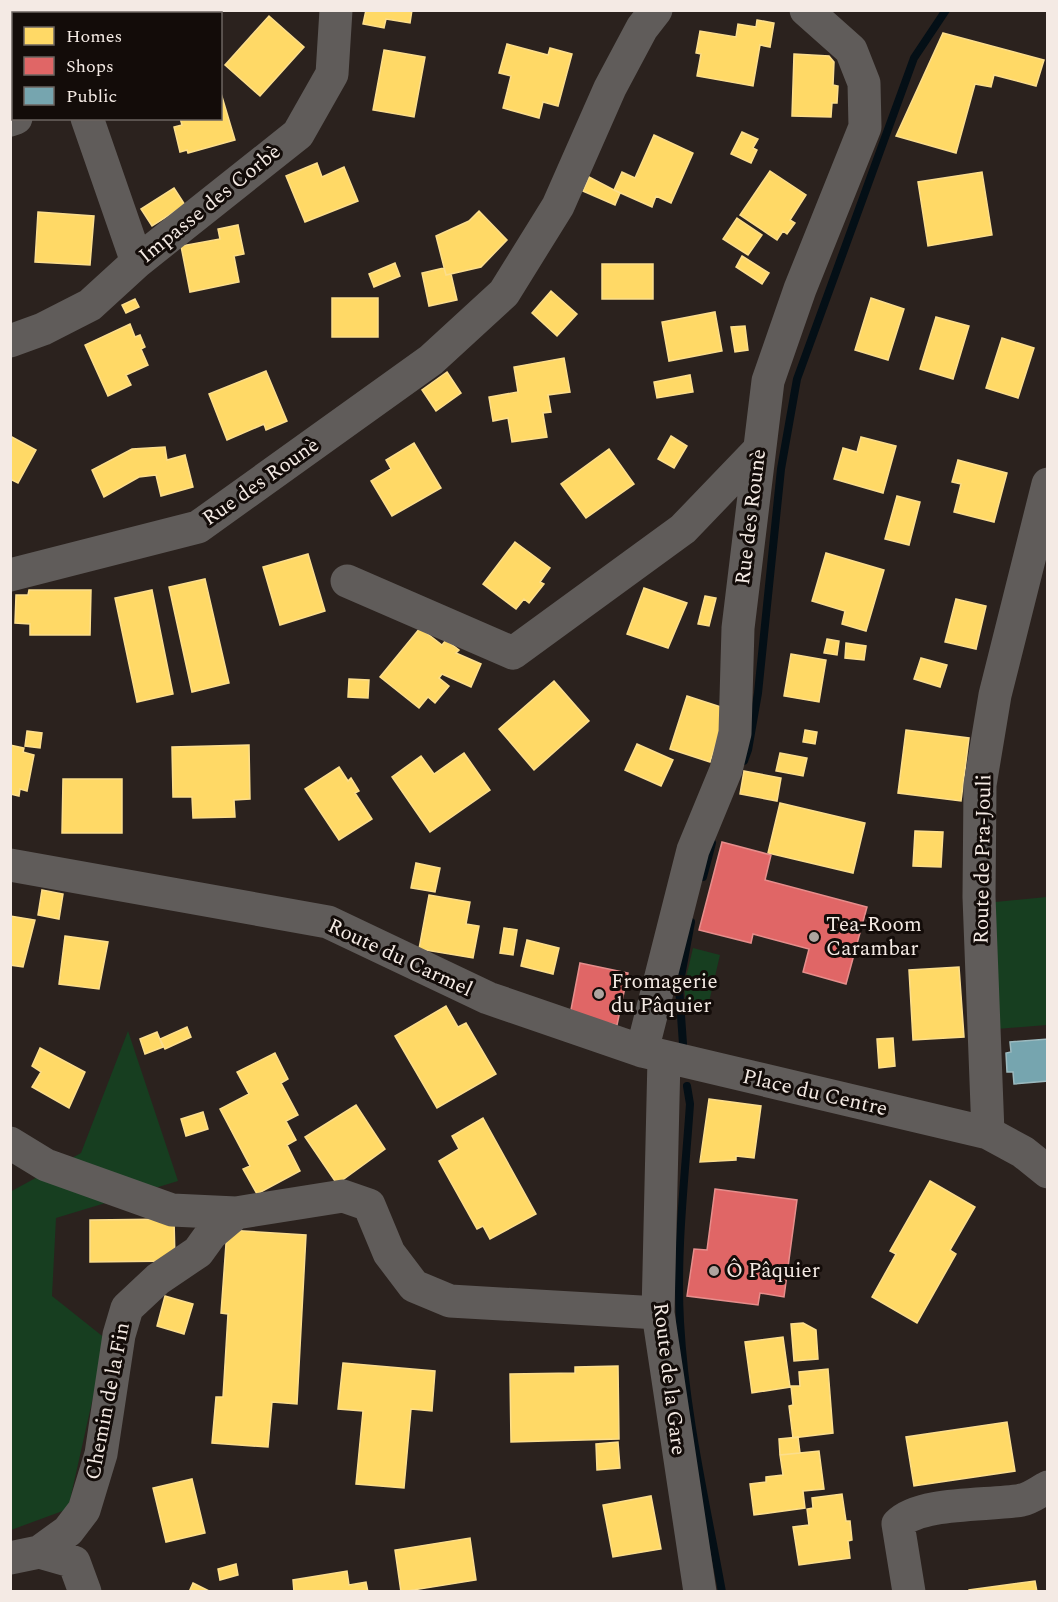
<svg xmlns="http://www.w3.org/2000/svg" width="1058" height="1602" font-family="Spectral,serif">
  <style>
    .green { fill: #173e20 }
    .homes { fill: #ffd966; stroke: #fcde8c; stroke-width: 1.5 }
    .shops { fill: #e06666; stroke: #e68e8c; stroke-width: 1.5 }
    .public { fill: #76a5af; stroke: #9cbabf; stroke-width: 1.5 }
    .lines { fill: none; stroke-linecap: round; stroke-linejoin: round }
    .stream { stroke: #040f16; stroke-width: 8 }
    .minor { stroke: #605c5a; stroke-width: 33 }
    .poi-dot { fill: #aea49f; stroke: #130c09; stroke-width: 2 }
    .labels { text-anchor: middle; dominant-baseline: central; stroke-width: 6; stroke-linejoin: round; paint-order: stroke }
    .street-label { font-size: 21px; fill: #f4eae4; stroke: #130c09 }
    .poi-label { font-size: 21px; fill: #f4eae4; stroke: #130c09; text-anchor: start }
  </style>
  <rect width="100%" height="100%" fill="#2b221e"/>
  <path class="green" d="M 1047,897 L 1047,1025 L 996,1029 L 985,903 Z
    M 693,948 L 720,955 L 709,1002 L 686,1005 L 684,986 Z
    M 128,1031 L 178,1181 L 56,1218 L 52,1296 L 106,1339 L 68,1509 L 11,1530 L 10,1192 L 81,1153 Z"/>
  <path class="homes" d="M 10,10 L 29,10 L 30,14 L 14,14 L 14,47 L 10,49 Z
    M 81,10 L 114,10 L 116,14 L 79,14 Z
    M 366,10 L 412,10 L 410,23 L 386,19 L 384,28 L 363,24 Z
    M 269,16 L 304,47 L 260,96 L 225,65 Z
    M 757,20 L 774,23 L 770,47 L 760,45 L 753,86 L 697,76 L 701,54 L 696,53 L 700,31 L 736,37 L 738,24 L 756,27 Z
    M 943,33 L 1044,60 L 1036,86 L 994,75 L 991,87 L 975,84 L 956,153 L 896,136 Z
    M 507,44 L 548,55 L 550,48 L 572,54 L 558,106 L 543,102 L 539,118 L 503,108 L 511,76 L 499,73 Z
    M 384,50 L 425,57 L 414,117 L 373,110 Z
    M 794,54 L 829,56 L 834,62 L 833,85 L 838,86 L 837,103 L 832,103 L 831,117 L 792,116 Z
    M 220,90 L 235,140 L 188,153 L 187,150 L 180,152 L 174,127 L 182,125 L 180,118 L 220,118 Z
    M 742,132 L 758,139 L 753,148 L 757,150 L 751,163 L 731,154 Z
    M 654,135 L 693,153 L 671,203 L 656,196 L 652,207 L 614,190 L 622,172 L 635,178 Z
    M 317,163 L 322,177 L 344,167 L 358,201 L 305,222 L 286,176 Z
    M 770,171 L 806,195 L 790,220 L 795,223 L 787,234 L 783,231 L 777,240 L 740,215 Z
    M 982,172 L 992,235 L 928,246 L 918,182 Z
    M 589,177 L 620,193 L 615,205 L 583,191 Z
    M 174,188 L 185,205 L 152,226 L 141,209 Z
    M 479,211 L 507,240 L 481,267 L 446,275 L 436,236 L 469,221 Z
    M 38,212 L 94,216 L 90,265 L 35,262 Z
    M 737,218 L 762,235 L 748,255 L 723,239 Z
    M 238,225 L 244,254 L 234,256 L 239,282 L 190,292 L 181,246 L 220,239 L 218,229 Z
    M 742,256 L 769,273 L 762,284 L 736,267 Z
    M 395,263 L 400,276 L 374,287 L 369,274 Z
    M 602,264 L 653,264 L 653,299 L 602,299 Z
    M 444,268 L 446,275 L 451,274 L 457,300 L 429,306 L 422,273 Z
    M 551,291 L 577,314 L 557,336 L 532,313 Z
    M 332,298 L 378,298 L 378,337 L 332,337 Z
    M 871,298 L 904,309 L 888,360 L 855,350 Z
    M 135,299 L 139,307 L 126,313 L 122,305 Z
    M 715,312 L 722,351 L 669,361 L 662,322 Z
    M 936,317 L 969,326 L 953,379 L 920,369 Z
    M 130,324 L 135,337 L 140,335 L 145,347 L 141,349 L 148,365 L 126,375 L 131,385 L 108,396 L 85,345 Z
    M 745,326 L 748,350 L 735,352 L 731,327 Z
    M 1002,338 L 1034,348 L 1018,398 L 986,388 Z
    M 564,358 L 570,392 L 548,395 L 551,412 L 543,413 L 547,437 L 512,442 L 508,418 L 493,421 L 489,397 L 518,392 L 514,367 Z
    M 266,371 L 287,421 L 266,430 L 264,424 L 227,440 L 209,394 Z
    M 447,372 L 461,393 L 436,411 L 422,390 Z
    M 690,375 L 693,392 L 657,398 L 654,382 Z
    M 10,436 L 36,450 L 18,483 L 10,479 Z
    M 671,436 L 687,446 L 674,468 L 658,459 Z
    M 861,437 L 896,446 L 883,493 L 834,479 L 843,448 L 857,452 Z
    M 414,443 L 441,488 L 392,516 L 371,481 L 391,469 L 386,460 Z
    M 165,447 L 167,460 L 185,455 L 193,487 L 161,496 L 156,475 L 139,477 L 104,497 L 92,470 L 132,449 Z
    M 609,449 L 634,484 L 586,518 L 561,484 Z
    M 958,460 L 1007,473 L 994,522 L 954,512 L 961,484 L 952,482 Z
    M 897,496 L 920,502 L 909,545 L 885,539 Z
    M 515,542 L 550,568 L 540,582 L 544,584 L 529,603 L 524,599 L 516,609 L 483,584 Z
    M 826,553 L 884,570 L 866,631 L 842,624 L 845,611 L 812,601 Z
    M 308,554 L 325,611 L 280,625 L 263,567 Z
    M 205,579 L 229,683 L 192,692 L 169,587 Z
    M 644,588 L 687,603 L 668,648 L 627,634 Z
    M 29,590 L 91,590 L 90,635 L 30,635 L 30,624 L 15,623 L 16,595 L 28,595 Z
    M 152,590 L 173,694 L 137,702 L 115,598 Z
    M 705,596 L 716,598 L 709,626 L 698,624 Z
    M 956,599 L 986,606 L 976,649 L 945,642 Z
    M 420,628 L 442,645 L 446,640 L 459,650 L 456,653 L 481,664 L 471,687 L 442,674 L 439,678 L 449,686 L 435,703 L 428,697 L 419,708 L 380,677 Z
    M 827,639 L 839,641 L 837,655 L 824,653 Z
    M 846,643 L 866,646 L 864,660 L 845,658 Z
    M 791,654 L 826,660 L 819,702 L 784,696 Z
    M 921,658 L 947,665 L 940,687 L 914,679 Z
    M 349,679 L 369,680 L 368,698 L 348,697 Z
    M 554,681 L 589,721 L 534,770 L 499,729 Z
    M 687,696 L 727,709 L 710,762 L 670,749 Z
    M 805,730 L 817,732 L 815,744 L 803,742 Z
    M 906,730 L 969,738 L 961,801 L 898,793 Z
    M 27,731 L 42,733 L 40,748 L 25,746 Z
    M 637,744 L 673,760 L 661,786 L 625,770 Z
    M 10,745 L 24,748 L 23,752 L 34,755 L 27,791 L 20,789 L 19,796 L 10,794 Z
    M 249,745 L 250,799 L 234,800 L 235,817 L 193,818 L 192,797 L 173,797 L 172,747 Z
    M 464,753 L 490,790 L 430,832 L 392,777 L 421,756 L 434,774 Z
    M 780,753 L 807,758 L 803,776 L 776,771 Z
    M 339,767 L 348,781 L 351,778 L 359,791 L 355,793 L 372,819 L 339,840 L 305,789 Z
    M 744,771 L 781,778 L 777,801 L 740,794 Z
    M 63,779 L 122,779 L 122,833 L 62,833 Z
    M 780,803 L 865,823 L 853,873 L 768,853 Z
    M 915,831 L 943,832 L 941,867 L 913,866 Z
    M 416,863 L 440,868 L 435,892 L 411,888 Z
    M 42,890 L 63,894 L 59,919 L 38,915 Z
    M 429,895 L 470,902 L 466,924 L 479,926 L 473,958 L 419,949 Z
    M 10,916 L 35,920 L 23,967 L 10,965 Z
    M 504,928 L 517,930 L 513,955 L 500,953 Z
    M 65,936 L 108,942 L 99,989 L 59,984 Z
    M 527,940 L 559,948 L 553,974 L 521,966 Z
    M 959,967 L 964,1037 L 913,1040 L 909,970 Z
    M 446,1006 L 458,1027 L 466,1023 L 496,1074 L 437,1108 L 395,1036 Z
    M 187,1027 L 191,1037 L 165,1049 L 160,1039 Z
    M 157,1032 L 163,1047 L 145,1054 L 140,1039 Z
    M 893,1038 L 895,1066 L 879,1068 L 877,1039 Z
    M 40,1048 L 85,1072 L 69,1108 L 32,1087 L 41,1072 L 32,1066 Z
    M 275,1053 L 288,1079 L 281,1083 L 298,1115 L 286,1121 L 296,1140 L 287,1145 L 300,1171 L 257,1194 L 243,1169 L 250,1166 L 220,1109 L 249,1094 L 237,1072 Z
    M 709,1099 L 761,1106 L 754,1158 L 736,1156 L 736,1160 L 700,1162 Z
    M 356,1105 L 385,1149 L 337,1184 L 305,1137 Z
    M 203,1112 L 208,1129 L 186,1136 L 181,1119 Z
    M 483,1118 L 536,1214 L 490,1239 L 483,1226 L 477,1229 L 439,1161 L 459,1149 L 452,1136 Z
    M 930,1181 L 975,1207 L 950,1250 L 956,1254 L 917,1323 L 872,1297 L 896,1254 L 890,1251 Z
    M 174,1219 L 175,1261 L 90,1262 L 90,1220 Z
    M 227,1230 L 306,1235 L 297,1404 L 272,1402 L 268,1447 L 212,1443 L 216,1397 L 223,1397 L 225,1364 L 228,1314 L 221,1313 Z
    M 165,1296 L 193,1304 L 184,1334 L 157,1326 Z
    M 803,1323 L 816,1330 L 818,1359 L 794,1361 L 791,1324 Z
    M 783,1337 L 790,1387 L 752,1393 L 745,1342 Z
    M 343,1363 L 435,1371 L 432,1411 L 411,1409 L 404,1488 L 356,1484 L 363,1411 L 338,1409 Z
    M 618,1366 L 619,1439 L 511,1442 L 510,1374 L 575,1373 L 575,1367 Z
    M 828,1369 L 833,1433 L 793,1438 L 789,1406 L 793,1405 L 791,1386 L 800,1386 L 799,1372 Z
    M 1007,1422 L 1015,1471 L 914,1486 L 906,1437 Z
    M 798,1437 L 800,1453 L 780,1455 L 779,1439 Z
    M 618,1442 L 620,1468 L 597,1470 L 596,1444 Z
    M 819,1451 L 824,1489 L 803,1491 L 805,1508 L 754,1515 L 750,1484 L 766,1482 L 766,1477 L 783,1475 L 780,1455 Z
    M 192,1479 L 205,1533 L 166,1542 L 153,1488 Z
    M 842,1494 L 846,1521 L 850,1521 L 852,1540 L 848,1541 L 850,1558 L 799,1565 L 793,1527 L 809,1525 L 807,1509 L 813,1508 L 812,1498 Z
    M 651,1496 L 661,1549 L 613,1557 L 603,1505 Z
    M 470,1538 L 476,1580 L 401,1592 L 395,1550 Z
    M 236,1564 L 238,1575 L 220,1580 L 218,1569 Z
    M 347,1571 L 349,1585 L 366,1582 L 368,1592 L 294,1592 L 293,1580 Z
    M 1035,1581 L 1037,1592 L 969,1592 L 969,1590 Z
    M 193,1583 L 211,1592 L 189,1592 Z"/>
  <path class="shops" d="M 722,842 L 771,855 L 765,880 L 867,907 L 846,984 L 803,972 L 809,949 L 753,934 L 751,943 L 699,930 Z
    M 580,963 L 628,973 L 617,1025 L 570,1015 Z
    M 715,1189 L 797,1200 L 784,1297 L 760,1293 L 758,1305 L 687,1296 L 694,1249 L 707,1250 Z"/>
  <path class="public" d="M 1048,1039 L 1048,1081 L 1014,1084 L 1013,1072 L 1007,1072 L 1006,1053 L 1011,1052 L 1010,1042 Z"/>
  <g class="lines">
    <path class="stream" d="M 744,761 L 748,750 L 758,693 L 781,469 L 797,379 L 914,58 L 946,10
      M 703,877 L 712,843
      M 683,1044 L 679,987 L 691,922
      M 687,1086 L 690,1104 C 685,1177 676,1250 680,1322 C 685,1413 706,1503 722,1592"/>
    <path class="minor" d="M 87,118 L 137,262
      M 10,120 L 16,118
      M 10,341 L 43,329 L 90,305 L 137,262 L 298,134 L 332,74 L 336,10
      M 10,575 L 198,527 L 431,360 L 504,293 L 558,206 L 610,88 L 642,28 L 656,10
      M 347,581 L 513,653 L 683,529 L 759,450
      M 10,865 L 328,922 L 488,998 L 642,1051 L 988,1133 L 1023,1152 L 1048,1172
      M 642,1051 L 693,850 L 726,770 L 735,733 L 738,628 L 768,381 L 800,289 L 865,127 L 864,83 L 851,50 L 806,10
      M 664,1058 L 658,1313 L 700,1592
      M 988,1133 L 979,897 L 980,785 L 995,695 L 1048,484
      M 10,1143 L 46,1165 L 172,1210 L 236,1213 L 343,1196 L 369,1205 L 389,1253 L 414,1286 L 450,1301 L 658,1313
      M 39,1552 L 74,1562 L 85,1592
      M 10,1558 L 39,1552 L 68,1531 L 84,1510 L 101,1454 L 119,1335 L 127,1308 L 158,1279 L 198,1252 L 211,1234 L 236,1213
      M 909,1592 L 898,1524 C 920,1501 990,1506 1022,1500 C 1031,1498 1040,1491 1048,1487"/>
  </g>
  <g class="poi-dot">
    <circle cx="814" cy="937" r="6"/>
    <circle cx="599" cy="994" r="6"/>
    <circle cx="714" cy="1271" r="6"/>
  </g>
  <g class="labels">
    <g class="street-label">
      <text transform="translate(210 204) rotate(-39)">Impasse des Corbè</text>
      <text transform="translate(261 482) rotate(-35)">Rue des Rounè</text>
      <text transform="translate(751 517) rotate(-83)">Rue des Rounè</text>
      <text transform="translate(983 859) rotate(-89)">Route de Pra-Jouli</text>
      <text transform="translate(400 958) rotate(25)">Route du Carmel</text>
      <text transform="translate(815 1093) rotate(13)">Place du Centre</text>
      <text transform="translate(669 1379) rotate(83)">Route de la Gare</text>
      <text transform="translate(108 1401) rotate(-79)">Chemin de la Fin</text>
    </g>
    <g class="poi-label">
      <text x="826" y="925">Tea-Room<tspan x="826" dy="24">Carambar</tspan></text>
      <text x="611" y="982">Fromagerie<tspan x="611" dy="24">du Pâquier</tspan></text>
      <text x="726" y="1271">Ô Pâquier</text>
    </g>
  </g>
  <rect width="1058" height="1602" fill="none" stroke="#f4eae4" stroke-width="24"/>
  <rect x="12" y="12" width="210" height="108" fill="#130c09" stroke="#6d6561" stroke-width="1.5"/>
  <rect x="24" y="27" width="30" height="18" fill="#ffd966" stroke="#6d6561" stroke-width="1.5"/>
  <text x="66" y="42" font-size="18" fill="#f4eae4">Homes</text>
  <rect x="24" y="57" width="30" height="18" fill="#e06666" stroke="#6d6561" stroke-width="1.5"/>
  <text x="66" y="72" font-size="18" fill="#f4eae4">Shops</text>
  <rect x="24" y="87" width="30" height="18" fill="#76a5af" stroke="#6d6561" stroke-width="1.5"/>
  <text x="66" y="102" font-size="18" fill="#f4eae4">Public</text>
</svg>
